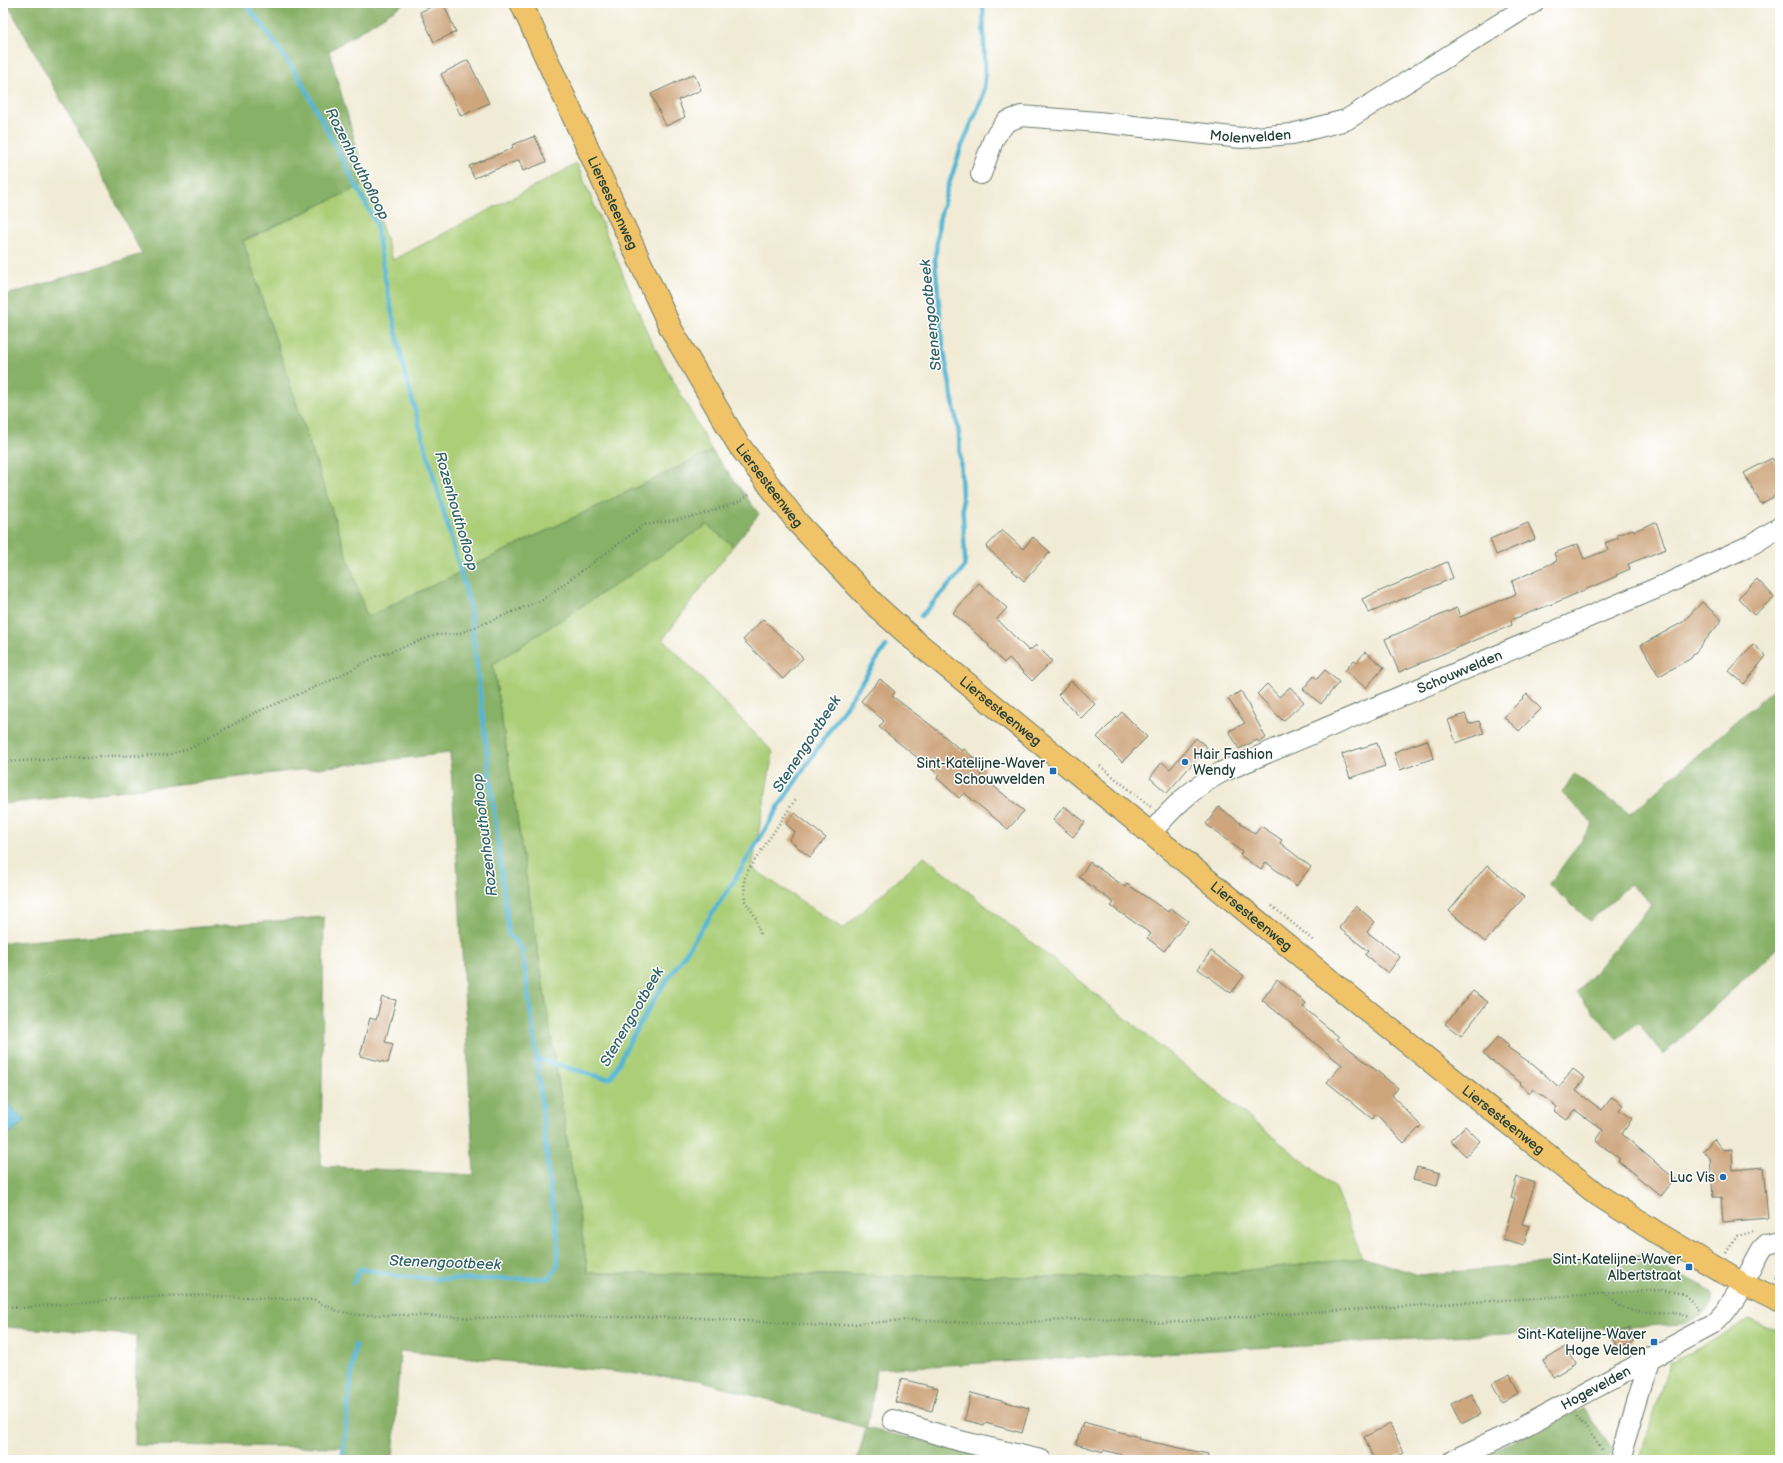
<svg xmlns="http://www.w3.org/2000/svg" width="1783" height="1463" font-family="'Balsamiq Sans',sans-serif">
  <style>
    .green { fill: #abce77; stroke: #658656 }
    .forest { fill: #88b168; stroke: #54774e }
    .water { fill: #55b6d4; stroke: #3a7a84 }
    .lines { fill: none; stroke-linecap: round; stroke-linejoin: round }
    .stream { stroke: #55b6d4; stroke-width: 4.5 }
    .building { fill: #cea67e }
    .minor-casing { stroke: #687a6c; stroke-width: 22 }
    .major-casing { stroke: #687a6c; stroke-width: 24 }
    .path { stroke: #687a6c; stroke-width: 2.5; stroke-dasharray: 1 3; stroke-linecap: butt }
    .minor { stroke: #fff; stroke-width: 20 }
    .major { stroke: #f0c369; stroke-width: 22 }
    .poi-dot { fill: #1f6fb2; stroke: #fff; stroke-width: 1.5 }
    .labels { text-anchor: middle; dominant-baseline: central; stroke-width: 3; stroke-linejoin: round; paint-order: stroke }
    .street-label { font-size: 14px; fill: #1f3d34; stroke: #fff }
    .poi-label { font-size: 14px; fill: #1f3d34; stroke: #fff; text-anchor: end }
    .water-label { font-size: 15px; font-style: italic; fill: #2f6164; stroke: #fff }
  </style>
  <rect width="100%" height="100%" fill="#fff"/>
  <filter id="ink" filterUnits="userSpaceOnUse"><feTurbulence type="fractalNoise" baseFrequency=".025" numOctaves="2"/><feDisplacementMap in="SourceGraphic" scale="8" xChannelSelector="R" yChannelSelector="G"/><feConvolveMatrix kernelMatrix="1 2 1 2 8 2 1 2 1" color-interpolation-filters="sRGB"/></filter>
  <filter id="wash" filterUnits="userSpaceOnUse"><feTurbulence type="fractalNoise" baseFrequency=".012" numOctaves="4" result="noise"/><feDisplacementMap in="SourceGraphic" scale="16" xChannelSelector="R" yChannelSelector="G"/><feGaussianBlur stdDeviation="0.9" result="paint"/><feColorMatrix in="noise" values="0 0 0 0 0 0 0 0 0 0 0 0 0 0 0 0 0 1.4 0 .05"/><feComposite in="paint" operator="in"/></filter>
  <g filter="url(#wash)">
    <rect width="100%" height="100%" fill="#f1ebd5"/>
    <path class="green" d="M 577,164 L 649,337 L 712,451 L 367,617 L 243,241 L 367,183 L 393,260 Z
      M 707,524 L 733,546 L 663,639 L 773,752 L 752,868 L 843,929 L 924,856 L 1334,1186 L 1362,1257 L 1181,1278 L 588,1273 L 493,664 Z
      M 1748,1320 L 1780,1331 L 1780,1460 L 1639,1460 L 1670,1364 Z"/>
    <path class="forest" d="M 7,3 L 405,3 L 329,51 L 367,183 L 243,241 L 367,617 L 712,451 L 759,514 L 733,546 L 707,525 L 493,664 L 588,1273 L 1181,1278 L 1362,1257 L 1419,1275 L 1643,1255 L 1711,1292 C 1719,1310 1695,1318 1683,1324 L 876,1369 L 871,1410 L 866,1428 L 1007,1460 L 857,1460 L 866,1428 L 699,1380 L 400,1351 L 393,1460 L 344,1460 L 344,1447 L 135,1445 L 136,1335 L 3,1327 L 3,943 L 324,917 L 321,1166 L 474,1175 L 458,876 L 450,753 L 3,804 L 3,296 L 142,254 L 86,145 Z
      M 1778,685 L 1780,686 L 1780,946 L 1663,1054 L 1638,1023 L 1617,1039 L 1577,993 L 1652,904 L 1630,884 L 1590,921 L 1549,885 L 1593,824 L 1562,793 L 1574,774 L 1630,814 Z
      M 1582,1408 L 1612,1449 L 1609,1460 L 1474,1460 Z"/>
    <path class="water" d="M 3,1102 L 11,1107 L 25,1121 L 11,1133 L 3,1133 Z"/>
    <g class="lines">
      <path class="stream" d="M 244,3 L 261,23 L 300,79 L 376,223 L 385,279 L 405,374 L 469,602 L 509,935 L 522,949 L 537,1059
        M 921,616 L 961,572 L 964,568 L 965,558 L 959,434 L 943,347 L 935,261 L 939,221 L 947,190 L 961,148 L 983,96 L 985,78 L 983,3
        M 353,1283 L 360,1269 C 373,1270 384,1274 396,1276 C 447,1281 499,1279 550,1278 L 558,1264 L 558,1238 L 550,1190 L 537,1059 L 604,1078 L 611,1078 L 631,1039 L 657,995 L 732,884 L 781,803 L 886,646
        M 342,1460 L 355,1345"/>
    </g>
    <g id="blocks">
      <path class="building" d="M 440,3 L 443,3 L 456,32 L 434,42 L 420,12 Z
        M 468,60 L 489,103 L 461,116 L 441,74 Z
        M 694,74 L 701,90 L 678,100 L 685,117 L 666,126 L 651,94 Z
        M 535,136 L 546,162 L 523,171 L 519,160 L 474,178 L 469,166 L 513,148 L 512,145 Z
        M 1772,458 L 1780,471 L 1780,493 L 1761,504 L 1744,473 Z
        M 1656,522 L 1666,549 L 1628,564 L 1630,569 L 1616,575 L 1617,576 L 1557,602 L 1511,620 L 1512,625 L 1399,672 L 1385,639 L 1457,608 L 1460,617 L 1516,594 L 1512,581 L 1557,561 L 1554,553 L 1578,544 L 1584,559 L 1608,550 L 1605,543 L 1618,538 L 1617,535 L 1633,529 L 1634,531 Z
        M 1528,523 L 1535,539 L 1496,555 L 1490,539 Z
        M 1002,530 L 1023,549 L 1033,537 L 1050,552 L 1024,581 L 986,547 Z
        M 1447,562 L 1453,578 L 1369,613 L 1362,599 Z
        M 1757,579 L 1774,597 L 1754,615 L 1738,598 Z
        M 979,583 L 1007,608 L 997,619 L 1029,651 L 1036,645 L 1052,661 L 1032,681 L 1009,658 L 1004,663 L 988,646 L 989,645 L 953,613 Z
        M 1702,602 L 1722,620 L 1690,659 L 1659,676 L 1641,645 L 1683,622 Z
        M 763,619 L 803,658 L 783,679 L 743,640 Z
        M 1753,644 L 1766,656 L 1744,684 L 1729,671 Z
        M 1365,652 L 1384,667 L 1366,688 L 1345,671 L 1354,660 L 1357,662 Z
        M 1325,670 L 1339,682 L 1321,704 L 1303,689 L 1314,676 L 1317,679 Z
        M 880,679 L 895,692 L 892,696 L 932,726 L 962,751 L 964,749 L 986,769 L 980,775 L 1024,811 L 1008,829 L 964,793 L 959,798 L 937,778 L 939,775 L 879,727 L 884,721 L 861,701 Z
        M 1071,681 L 1095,704 L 1081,718 L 1058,695 Z
        M 1267,684 L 1279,697 L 1290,687 L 1304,702 L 1283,721 L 1257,694 Z
        M 1241,691 L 1266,738 L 1259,742 L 1257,740 L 1239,749 L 1229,731 L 1245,723 L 1228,699 Z
        M 1527,694 L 1541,709 L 1519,731 L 1504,717 Z
        M 1122,712 L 1147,737 L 1122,762 L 1097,737 Z
        M 1465,714 L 1469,724 L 1479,721 L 1484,733 L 1456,743 L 1448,720 Z
        M 1196,738 L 1207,747 L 1167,793 L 1150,778 L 1162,762 L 1170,769 Z
        M 1427,740 L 1434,758 L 1400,770 L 1394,752 Z
        M 1377,743 L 1385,766 L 1350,778 L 1342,754 Z
        M 1064,806 L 1085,822 L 1073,837 L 1053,820 Z
        M 1219,807 L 1255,834 L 1261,826 L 1282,840 L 1280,843 L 1311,867 L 1296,886 L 1266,862 L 1261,870 L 1240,855 L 1242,852 L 1206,824 Z
        M 795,813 L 826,838 L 810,857 L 789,840 L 795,832 L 786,824 Z
        M 1090,862 L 1125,887 L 1127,884 L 1168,912 L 1171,908 L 1188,921 L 1164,951 L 1147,938 L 1151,934 L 1111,906 L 1114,903 L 1079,877 Z
        M 1487,865 L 1524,897 L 1485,942 L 1449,911 Z
        M 1356,906 L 1375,922 L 1367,932 L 1400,957 L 1388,973 L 1365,955 L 1368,951 L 1339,928 Z
        M 1211,951 L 1244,976 L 1231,993 L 1198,969 Z
        M 1277,980 L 1306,1003 L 1303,1007 L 1339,1037 L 1337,1039 L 1398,1088 L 1392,1095 L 1421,1126 L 1404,1143 L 1376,1114 L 1372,1119 L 1327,1082 L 1342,1065 L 1262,1000 Z
        M 1473,991 L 1488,1002 L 1461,1036 L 1445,1024 Z
        M 382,997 L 396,1000 L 385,1042 L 393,1044 L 388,1063 L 360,1056 L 370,1018 L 376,1020 Z
        M 1498,1037 L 1509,1046 L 1507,1047 L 1532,1064 L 1559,1087 L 1573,1069 L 1585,1078 L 1576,1091 L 1602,1110 L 1612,1097 L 1623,1105 L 1619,1110 L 1632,1119 L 1622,1134 L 1675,1179 L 1661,1196 L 1618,1161 L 1620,1159 L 1596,1141 L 1603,1130 L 1575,1110 L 1567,1120 L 1554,1111 L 1557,1107 L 1533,1089 L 1530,1093 L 1520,1084 L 1521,1083 L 1483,1054 Z
        M 1465,1126 L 1480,1141 L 1466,1156 L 1450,1141 Z
        M 1714,1139 L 1723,1150 L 1732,1149 L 1733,1170 L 1763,1167 L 1768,1218 L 1723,1222 L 1721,1197 L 1713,1197 L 1710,1158 L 1703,1151 Z
        M 1417,1167 L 1440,1173 L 1437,1186 L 1413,1180 Z
        M 1517,1177 L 1535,1183 L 1522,1224 L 1529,1226 L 1524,1245 L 1503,1239 L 1515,1198 L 1511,1197 Z
        M 1628,1328 L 1634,1341 L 1618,1349 L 1611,1337 Z
        M 1565,1347 L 1575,1364 L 1553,1377 L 1543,1360 Z
        M 1510,1374 L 1519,1393 L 1502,1402 L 1492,1383 Z
        M 901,1379 L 938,1388 L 932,1411 L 895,1402 Z
        M 971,1393 L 1029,1408 L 1022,1433 L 985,1423 L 984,1425 L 965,1420 Z
        M 1471,1394 L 1481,1414 L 1461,1424 L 1451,1404 Z
        M 1083,1422 L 1139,1437 L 1138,1439 L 1208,1454 L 1207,1460 L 1142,1460 L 1103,1450 L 1103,1452 L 1076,1444 Z
        M 1390,1424 L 1404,1453 L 1389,1460 L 1374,1460 L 1364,1437 Z"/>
    </g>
  </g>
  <g filter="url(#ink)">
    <use href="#blocks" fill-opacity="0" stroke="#687a6c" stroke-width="1"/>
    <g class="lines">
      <defs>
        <g id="minor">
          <path id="s1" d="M 981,174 L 994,138 L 1006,122 L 1021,116 L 1098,122 L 1241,138 L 1292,134 L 1346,120 L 1533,3"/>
          <path id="s2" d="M 1151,833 C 1172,808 1193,787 1222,772 L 1664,585 L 1751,545 L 1780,527"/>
          <path d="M 893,1420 L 960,1441 L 1041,1460"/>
          <path id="s3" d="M 1453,1460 L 1513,1432 L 1712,1325 C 1735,1306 1747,1275 1762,1249 L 1767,1244 L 1780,1241"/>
          <path d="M 1619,1460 L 1649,1360"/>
        </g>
        <g id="major">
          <path id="s4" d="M 521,3 L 671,329 L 738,444 L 798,523 L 876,606 L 914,640 L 1364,1008 L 1598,1195 L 1659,1234 L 1743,1284 L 1780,1302"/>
        </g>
      </defs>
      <use href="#minor" class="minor-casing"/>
      <use href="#major" class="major-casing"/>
      <path class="path" d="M 3,762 L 103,756 L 168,755 L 193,747 L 252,714 L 334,679 L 375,657 L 436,635 L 458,634 L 542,600 L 644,525 L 697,516 L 740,501 L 751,493
        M 1100,766 L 1151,807
        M 1272,906 L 1314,941
        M 760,934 L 755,916 L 745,901 L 744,879 L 749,869 L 795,800
        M 1726,1253 L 1737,1236 L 1753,1232
        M 1775,1280 L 1780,1272
        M 1604,1293 C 1610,1298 1617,1305 1624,1308 C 1645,1315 1669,1309 1689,1317
        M 3,1306 L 21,1308 L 127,1298 L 188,1295 L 314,1300 L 337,1311 L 357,1315 L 406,1315 L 476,1318 L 525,1316 L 702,1318 L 826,1326 L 908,1320 L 998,1324 L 1093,1318 L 1163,1323 L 1251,1316 L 1662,1290 L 1684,1294 L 1701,1311
        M 1577,1416 L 1603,1450
        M 1517,1460 C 1530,1455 1543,1456 1556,1460"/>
      <use href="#minor" class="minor"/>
      <use href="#major" class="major"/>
    </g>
  </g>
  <g class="poi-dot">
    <circle cx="1185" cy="762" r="4"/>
    <rect x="1049" y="767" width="8" height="8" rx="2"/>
    <circle cx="1723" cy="1177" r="4"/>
    <rect x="1685" y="1263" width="8" height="8" rx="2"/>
    <rect x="1650" y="1338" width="8" height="8" rx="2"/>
  </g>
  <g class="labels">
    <g class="street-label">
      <text stroke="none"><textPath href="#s1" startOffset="305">Molenvelden</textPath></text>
      <text stroke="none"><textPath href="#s4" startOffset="220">Liersesteenweg</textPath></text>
      <text stroke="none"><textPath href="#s4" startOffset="544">Liersesteenweg</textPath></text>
      <text stroke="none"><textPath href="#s2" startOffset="352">Schouwvelden</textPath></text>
      <text stroke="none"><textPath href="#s4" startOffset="868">Liersesteenweg</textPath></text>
      <text stroke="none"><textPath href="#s4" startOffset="1192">Liersesteenweg</textPath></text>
      <text stroke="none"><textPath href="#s4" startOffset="1516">Liersesteenweg</textPath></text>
      <text stroke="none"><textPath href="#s3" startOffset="160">Hogevelden</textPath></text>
    </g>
    <g class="poi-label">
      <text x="1193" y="754" text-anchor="start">Hair Fashion<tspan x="1193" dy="16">Wendy</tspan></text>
      <text x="1045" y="763">Sint-Katelijne-Waver<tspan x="1045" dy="16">Schouwvelden</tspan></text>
      <text x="1715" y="1177">Luc Vis</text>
      <text x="1681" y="1259">Sint-Katelijne-Waver<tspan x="1681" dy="16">Albertstraat</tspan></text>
      <text x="1646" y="1334">Sint-Katelijne-Waver<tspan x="1646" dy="16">Hoge Velden</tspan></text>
    </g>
    <g class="water-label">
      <text transform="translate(357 164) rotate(63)">Rozenhouthofloop</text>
      <text transform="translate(931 315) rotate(-96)">Stenengootbeek</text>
      <text transform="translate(456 511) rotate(74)">Rozenhouthofloop</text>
      <text transform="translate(807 744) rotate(-57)">Stenengootbeek</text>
      <text transform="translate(485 835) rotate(-97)">Rozenhouthofloop</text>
      <text transform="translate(632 1017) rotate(-60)">Stenengootbeek</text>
      <text transform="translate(445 1263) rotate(2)">Stenengootbeek</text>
    </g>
  </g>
  <rect width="1783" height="1463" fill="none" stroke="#fff" stroke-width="16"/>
</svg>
